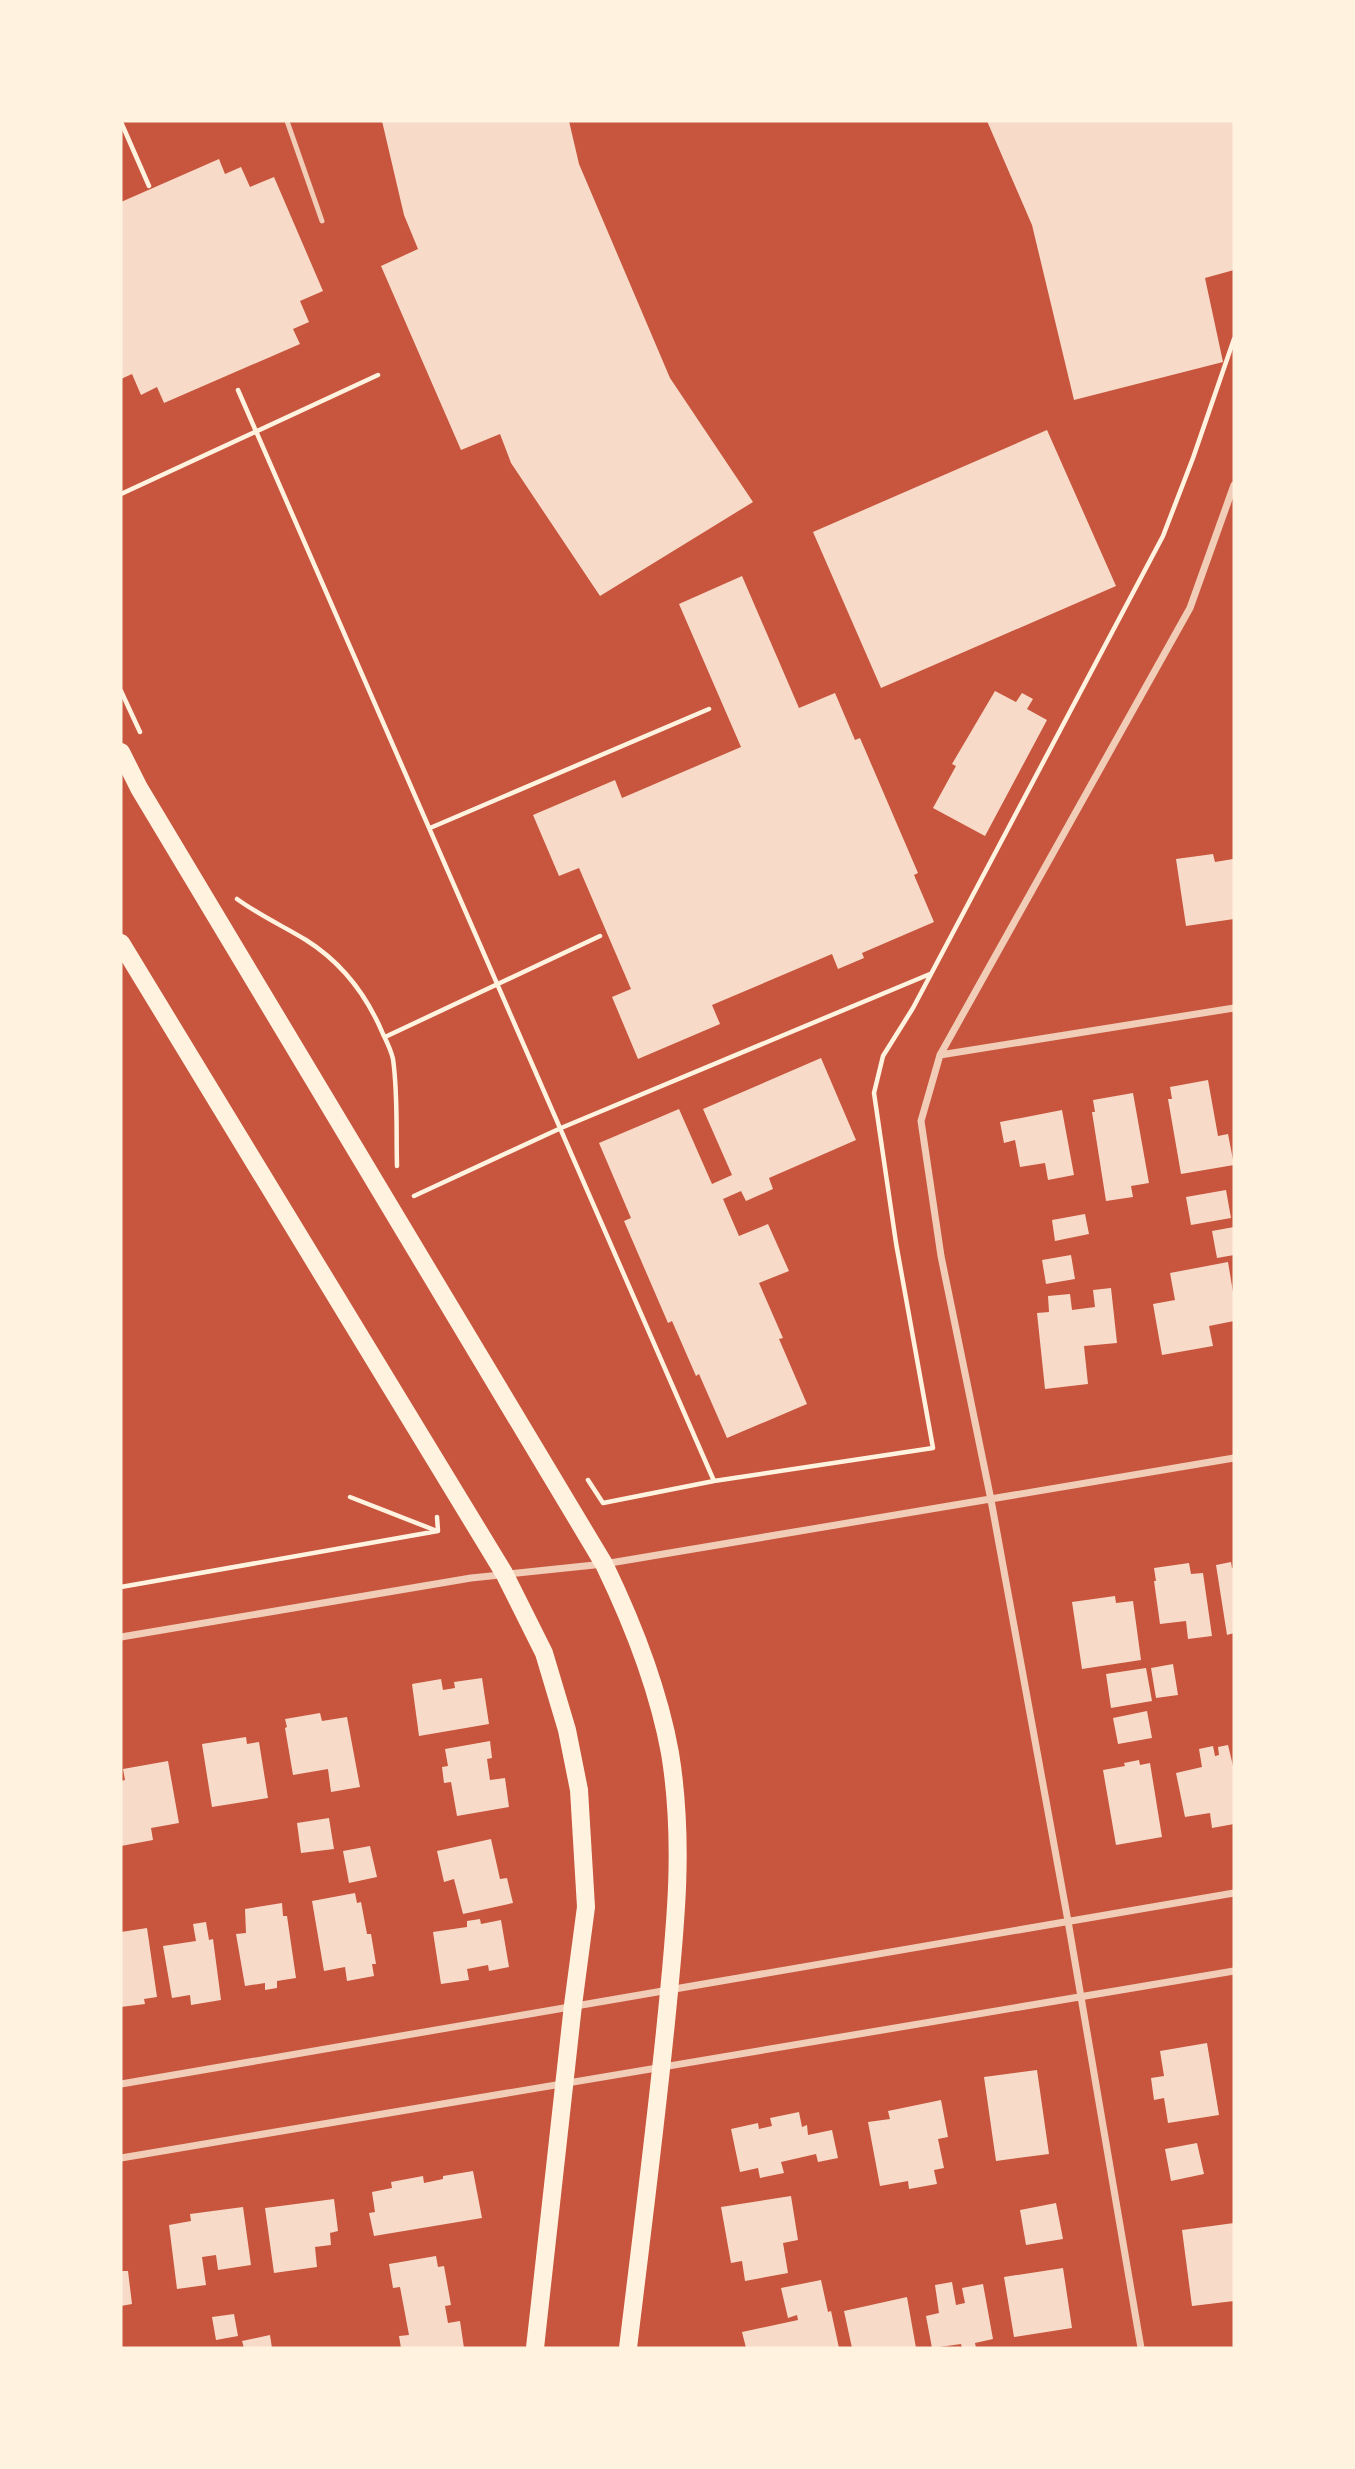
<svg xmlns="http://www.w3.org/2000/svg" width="1355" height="2469" font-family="'IBM Plex Sans',sans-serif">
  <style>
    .building { fill: #f7dbc8 }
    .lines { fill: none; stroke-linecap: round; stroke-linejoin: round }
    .path { stroke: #fff3e0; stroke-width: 4.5 }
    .service { stroke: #f1ccb7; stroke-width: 5 }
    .minor { stroke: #f1ccb7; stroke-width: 7 }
    .primary { stroke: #fff3e0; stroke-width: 18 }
  </style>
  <rect width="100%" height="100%" fill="#c8553d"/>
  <path class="building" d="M 382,121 L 569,121 L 579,164 L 670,378 L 753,502 L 600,596 L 511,463 L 500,434 L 461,450 L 381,266 L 418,249 L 404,215 Z
    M 987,121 L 1234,121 L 1234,270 L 1205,278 L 1223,362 L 1074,400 L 1032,225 Z
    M 219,159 L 225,174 L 241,167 L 250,187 L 274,177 L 323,291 L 300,301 L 309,322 L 293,329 L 300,344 L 164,403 L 157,387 L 141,395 L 132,374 L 121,379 L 121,202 Z
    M 1047,430 L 1116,586 L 881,688 L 813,532 Z
    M 742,576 L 799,708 L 835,693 L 855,740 L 860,738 L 918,873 L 914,875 L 934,922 L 862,953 L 864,958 L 838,969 L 832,954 L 712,1005 L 720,1024 L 638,1059 L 612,997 L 631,989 L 579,868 L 559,876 L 533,815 L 615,780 L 622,798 L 741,747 L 679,604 Z
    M 995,691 L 1016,702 L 1022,693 L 1033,699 L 1027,709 L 1047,720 L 985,836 L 933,808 L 956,766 L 952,764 Z
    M 1213,854 L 1215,862 L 1233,859 L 1234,919 L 1186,926 L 1176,859 Z
    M 821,1058 L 856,1140 L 769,1178 L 773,1189 L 746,1201 L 741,1191 L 723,1199 L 739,1236 L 768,1224 L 789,1271 L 759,1283 L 783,1338 L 779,1339 L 807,1404 L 727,1438 L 699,1374 L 696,1376 L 672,1321 L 668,1323 L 624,1221 L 631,1218 L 599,1143 L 679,1109 L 712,1184 L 732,1175 L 703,1109 Z
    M 1208,1080 L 1218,1136 L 1228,1134 L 1234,1165 L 1181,1174 L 1168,1099 L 1172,1099 L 1170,1087 Z
    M 1133,1093 L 1149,1183 L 1131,1186 L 1133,1197 L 1106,1201 L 1092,1112 L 1095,1112 L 1093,1100 Z
    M 1062,1110 L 1074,1175 L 1048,1180 L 1045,1163 L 1020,1167 L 1015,1140 L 1004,1143 L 1000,1122 Z
    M 1226,1190 L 1231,1218 L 1191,1225 L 1186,1197 Z
    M 1085,1214 L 1089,1234 L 1055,1241 L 1052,1220 Z
    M 1234,1227 L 1234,1255 L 1217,1258 L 1212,1231 Z
    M 1071,1255 L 1075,1279 L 1046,1284 L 1042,1260 Z
    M 1228,1262 L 1234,1298 L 1234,1321 L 1209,1326 L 1213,1346 L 1162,1355 L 1153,1304 L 1175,1300 L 1170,1273 Z
    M 1111,1288 L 1117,1343 L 1084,1346 L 1088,1384 L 1045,1389 L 1037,1313 L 1049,1312 L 1048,1296 L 1070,1294 L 1072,1310 L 1095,1307 L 1093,1290 Z
    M 1231,1562 L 1232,1568 L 1234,1567 L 1234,1633 L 1227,1635 L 1216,1565 Z
    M 1189,1563 L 1191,1574 L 1203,1573 L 1212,1636 L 1188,1639 L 1186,1621 L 1160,1624 L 1154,1581 L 1156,1581 L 1154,1568 Z
    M 1115,1596 L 1116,1603 L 1133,1601 L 1141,1660 L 1082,1669 L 1072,1602 Z
    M 1173,1664 L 1178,1695 L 1156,1698 L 1151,1668 Z
    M 1146,1668 L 1152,1701 L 1111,1708 L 1106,1674 Z
    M 482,1678 L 489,1724 L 419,1736 L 412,1684 L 441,1679 L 443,1690 L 455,1688 L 454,1682 Z
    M 1147,1711 L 1152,1738 L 1118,1744 L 1113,1718 Z
    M 320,1713 L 322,1721 L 347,1717 L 360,1787 L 331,1792 L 328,1769 L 293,1775 L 285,1728 L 287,1727 L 285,1719 Z
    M 246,1737 L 247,1744 L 259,1742 L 268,1798 L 212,1807 L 202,1744 Z
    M 490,1741 L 492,1758 L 487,1759 L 490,1780 L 505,1778 L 509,1807 L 457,1816 L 451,1782 L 444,1783 L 442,1767 L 448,1766 L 445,1749 Z
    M 1228,1745 L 1234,1770 L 1234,1824 L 1212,1828 L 1210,1813 L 1185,1817 L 1176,1773 L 1202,1767 L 1199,1749 L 1213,1746 L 1215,1756 L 1219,1755 L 1218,1747 Z
    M 1139,1760 L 1140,1765 L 1150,1763 L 1162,1837 L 1116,1845 L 1103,1770 L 1125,1766 L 1124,1763 Z
    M 168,1761 L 179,1823 L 151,1828 L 153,1840 L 121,1846 L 121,1781 L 125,1780 L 123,1769 Z
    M 329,1818 L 334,1849 L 301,1853 L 297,1823 Z
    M 491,1839 L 500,1879 L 507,1878 L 513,1903 L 463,1914 L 454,1879 L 444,1882 L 437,1851 Z
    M 370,1846 L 377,1877 L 349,1883 L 343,1851 Z
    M 355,1893 L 357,1903 L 361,1902 L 367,1934 L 371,1934 L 376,1964 L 372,1964 L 374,1976 L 347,1981 L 345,1967 L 324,1971 L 312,1901 Z
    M 282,1903 L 283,1916 L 287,1916 L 296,1978 L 277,1981 L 277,1988 L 265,1990 L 265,1983 L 245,1986 L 236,1934 L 246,1933 L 245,1909 Z
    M 480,1919 L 481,1924 L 501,1920 L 509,1967 L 489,1971 L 488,1965 L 467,1969 L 469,1980 L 441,1984 L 433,1932 L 467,1927 L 467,1921 Z
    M 206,1922 L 209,1940 L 213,1939 L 221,2000 L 191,2005 L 190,1995 L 172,1998 L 163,1946 L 196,1941 L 193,1924 Z
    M 147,1928 L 157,1997 L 144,1999 L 145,2004 L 121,2007 L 121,1932 Z
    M 1207,2043 L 1219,2115 L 1168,2123 L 1164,2098 L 1154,2100 L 1151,2078 L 1164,2076 L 1160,2051 Z
    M 1037,2070 L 1049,2154 L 996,2161 L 984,2077 Z
    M 941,2100 L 948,2137 L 938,2139 L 944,2168 L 934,2170 L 937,2184 L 909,2189 L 908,2181 L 880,2186 L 868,2122 L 890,2119 L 888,2111 Z
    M 799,2112 L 802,2127 L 807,2125 L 808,2135 L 832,2130 L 838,2158 L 818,2162 L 816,2154 L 781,2162 L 784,2173 L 760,2178 L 758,2168 L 740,2172 L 731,2129 L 758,2123 L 759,2129 L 772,2126 L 770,2118 Z
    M 1197,2143 L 1204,2174 L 1171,2181 L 1165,2149 Z
    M 473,2171 L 482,2218 L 374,2236 L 369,2213 L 375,2212 L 372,2192 L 392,2188 L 391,2182 L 423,2176 L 424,2183 L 443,2179 L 443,2176 Z
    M 791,2196 L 798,2240 L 783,2243 L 788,2273 L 745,2281 L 742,2261 L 731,2263 L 721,2207 Z
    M 334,2199 L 338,2231 L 330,2233 L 331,2245 L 315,2247 L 317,2267 L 274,2273 L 265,2208 Z
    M 1056,2203 L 1063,2239 L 1026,2245 L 1020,2210 Z
    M 243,2207 L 251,2265 L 218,2270 L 216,2255 L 202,2257 L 206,2285 L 177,2289 L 169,2225 L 191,2221 L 190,2214 Z
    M 1234,2223 L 1234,2301 L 1192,2306 L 1182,2230 Z
    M 436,2256 L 438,2267 L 444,2266 L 451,2305 L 445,2306 L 448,2323 L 460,2321 L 464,2348 L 401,2348 L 399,2336 L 409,2335 L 400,2287 L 393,2288 L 389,2264 Z
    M 1063,2268 L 1072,2328 L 1014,2337 L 1004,2277 Z
    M 121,2271 L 128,2271 L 132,2304 L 121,2306 Z
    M 821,2280 L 828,2312 L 831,2311 L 839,2348 L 746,2348 L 742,2332 L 798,2320 L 797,2315 L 788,2318 L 781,2288 Z
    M 952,2282 L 956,2305 L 965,2303 L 962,2288 L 983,2284 L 993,2339 L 975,2343 L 976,2348 L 962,2348 L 961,2344 L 932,2348 L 926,2316 L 939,2313 L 935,2285 Z
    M 907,2297 L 916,2348 L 852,2348 L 844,2311 Z
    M 234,2314 L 238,2336 L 216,2340 L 212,2317 Z
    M 270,2335 L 272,2348 L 244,2348 L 242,2341 Z"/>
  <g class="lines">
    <path class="path" d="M 121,122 L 149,186
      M 238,390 L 714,1481
      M 121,494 L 378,375
      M 121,691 L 140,732
      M 430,828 L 709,709
      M 237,899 C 259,915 283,926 306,940 C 341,962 367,996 383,1034 C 387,1042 391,1050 393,1059 C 398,1094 396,1130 397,1166
      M 385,1037 L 600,936
      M 414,1196 L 561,1128 L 930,974
      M 588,1480 L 603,1503 L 714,1481 L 933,1448 L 896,1243 L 874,1093 L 883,1056 L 913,1008 L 1163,536 L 1193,458 L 1234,339
      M 350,1497 L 437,1531
      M 121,1587 L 438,1531 L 437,1517"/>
    <path class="service" d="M 287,121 L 322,221"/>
    <path class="minor" d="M 940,1055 L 1234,1008
      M 121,1637 L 471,1578 L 604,1564 L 1234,1458
      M 121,2084 L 1234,1893
      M 121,2158 L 1234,1971
      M 1141,2348 L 1068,1921 L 991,1500 L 941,1256 L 921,1121 L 940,1055 L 1190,608 L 1234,485"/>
    <path class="primary" d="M 121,752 L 139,788 L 604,1564 C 633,1624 658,1687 670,1753 C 685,1844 675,1932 666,2022 C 655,2131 641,2240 628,2348
      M 121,943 L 504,1573 L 544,1653 L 567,1730 L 579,1790 L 586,1907 L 573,2005 L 535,2348"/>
  </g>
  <rect width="1355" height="2469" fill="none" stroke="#fff3e0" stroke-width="245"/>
</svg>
